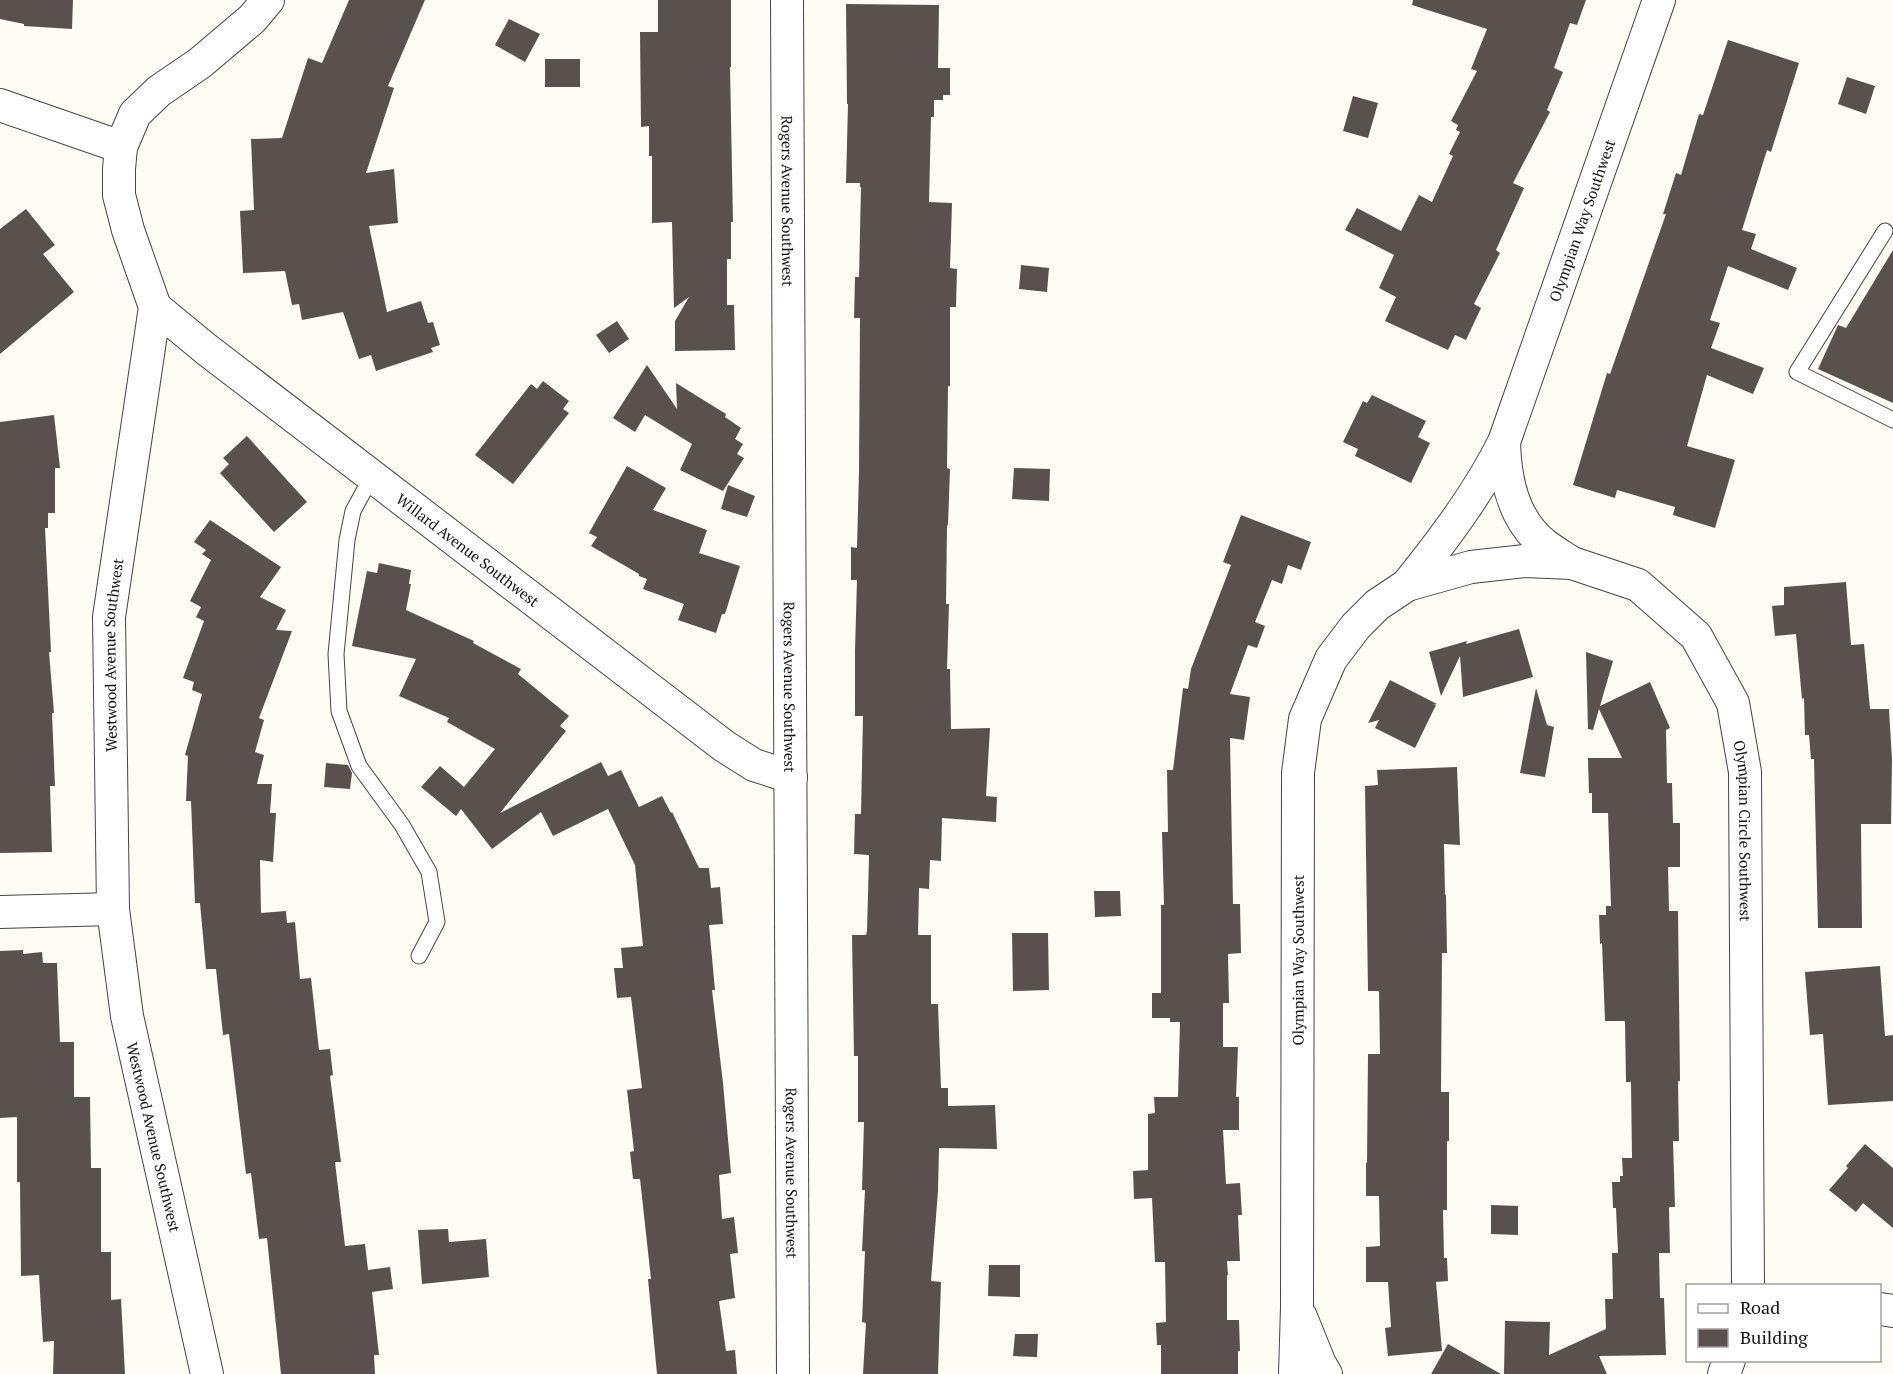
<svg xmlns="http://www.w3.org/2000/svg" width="1893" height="1374" font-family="'PT Serif',serif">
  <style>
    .building { fill: #59514e }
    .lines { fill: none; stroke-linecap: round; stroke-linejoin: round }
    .service-casing { stroke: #444; stroke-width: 17 }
    .minor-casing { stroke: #444; stroke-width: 34 }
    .service { stroke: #fff; stroke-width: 15 }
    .minor { stroke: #fff; stroke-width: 32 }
    .labels { text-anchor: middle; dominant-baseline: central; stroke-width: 6; stroke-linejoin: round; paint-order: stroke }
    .street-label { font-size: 15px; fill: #111; stroke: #fff }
  </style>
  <rect width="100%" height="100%" fill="#fefcf5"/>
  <path class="building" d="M 0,0 L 73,0 L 72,29 L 24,26 L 24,24 L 0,19 Z
    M 349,0 L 425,0 L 388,86 L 394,88 L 366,173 L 394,169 L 398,223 L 369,226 L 387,312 L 421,301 L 428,323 L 433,322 L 440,345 L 431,348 L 433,352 L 376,371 L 371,355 L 359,359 L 343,312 L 302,320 L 299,304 L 292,305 L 285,271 L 243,273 L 240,211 L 254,210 L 251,139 L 282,138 L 308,58 L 322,63 Z
    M 658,0 L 731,0 L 731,67 L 730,67 L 733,222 L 731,222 L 731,259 L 727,259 L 727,305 L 734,305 L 735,350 L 675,351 L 675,321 L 689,297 L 674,308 L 672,222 L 652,223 L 652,156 L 649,156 L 649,126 L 641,127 L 640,32 L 658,32 Z
    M 1413,0 L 1586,0 L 1577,25 L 1570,23 L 1554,68 L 1563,72 L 1547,110 L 1550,112 L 1513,183 L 1524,188 L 1496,250 L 1500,253 L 1474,304 L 1481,308 L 1466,340 L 1455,335 L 1448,350 L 1385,321 L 1396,297 L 1379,288 L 1394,255 L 1345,230 L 1357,208 L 1401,231 L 1419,195 L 1432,202 L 1453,156 L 1449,154 L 1460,132 L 1456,130 L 1458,125 L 1451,121 L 1477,71 L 1471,69 L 1487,29 L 1412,5 Z
    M 846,4 L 939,5 L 938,68 L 950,68 L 950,95 L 943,95 L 943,100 L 934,100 L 934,117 L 931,117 L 929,202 L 952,203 L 950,268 L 957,269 L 956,307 L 950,307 L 950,386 L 948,386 L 947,468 L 950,469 L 948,525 L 947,525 L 946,604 L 949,604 L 947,669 L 950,669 L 951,729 L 990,728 L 986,796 L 997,797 L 996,822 L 942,818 L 941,861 L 930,860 L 929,889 L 919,888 L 918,935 L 931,935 L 931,1004 L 938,1004 L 941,1088 L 948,1088 L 948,1106 L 995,1105 L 997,1149 L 939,1148 L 938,1191 L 931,1281 L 941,1282 L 938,1374 L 863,1374 L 866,1323 L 862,1322 L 865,1251 L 862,1251 L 865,1190 L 862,1190 L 864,1122 L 858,1122 L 858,1056 L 854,1056 L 852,935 L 866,935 L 867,931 L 869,858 L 869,855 L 854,854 L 855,814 L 861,814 L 863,716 L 855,716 L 855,651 L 857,580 L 851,580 L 851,547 L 857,548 L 859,471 L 860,318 L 854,318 L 855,277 L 859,277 L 861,187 L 860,187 L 860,183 L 846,183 L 848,104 L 847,104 Z
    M 509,19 L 540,34 L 525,62 L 495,45 Z
    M 1728,40 L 1799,63 L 1771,152 L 1767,150 L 1742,230 L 1756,234 L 1751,249 L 1797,268 L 1788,290 L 1728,266 L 1710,320 L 1720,323 L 1711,348 L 1764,368 L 1753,394 L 1707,375 L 1687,446 L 1735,460 L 1715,528 L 1673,515 L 1675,507 L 1617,490 L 1615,498 L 1573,485 L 1607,373 L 1610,374 L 1666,214 L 1663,214 L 1676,173 L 1681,175 L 1699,114 L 1703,115 Z
    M 545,59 L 580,59 L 580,87 L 545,87 Z
    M 1847,77 L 1875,86 L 1866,114 L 1838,104 Z
    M 1353,96 L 1378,103 L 1368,138 L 1343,131 Z
    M 26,209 L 55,245 L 43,254 L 74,292 L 0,354 L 0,229 Z
    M 1893,250 L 1893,403 L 1818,369 L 1838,325 L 1846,328 Z
    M 1021,265 L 1049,268 L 1047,292 L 1019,289 Z
    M 617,321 L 629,339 L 609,353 L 596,335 Z
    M 647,365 L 677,409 L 676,383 L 726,414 L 725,417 L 741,428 L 735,439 L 743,444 L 737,454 L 744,458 L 723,491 L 680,470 L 692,444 L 645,415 L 635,432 L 613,418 Z
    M 543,381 L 569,401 L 563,409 L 569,413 L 513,484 L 475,455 L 531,384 L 537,389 Z
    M 1372,395 L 1426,421 L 1418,437 L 1430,443 L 1411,483 L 1355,456 L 1358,449 L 1343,442 L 1363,401 L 1367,403 Z
    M 54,415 L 60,468 L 55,468 L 55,513 L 48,513 L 48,528 L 45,528 L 51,652 L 49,652 L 54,713 L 52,713 L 55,786 L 50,786 L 52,852 L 0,853 L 0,422 Z
    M 247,436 L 307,502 L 274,532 L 220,473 L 229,464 L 223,458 Z
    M 627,466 L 666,488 L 653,510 L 707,530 L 699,553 L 740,566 L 725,614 L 722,614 L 716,633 L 678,620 L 684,604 L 643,589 L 647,579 L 639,576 L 639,574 L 591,546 L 597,537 L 589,533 Z
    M 1014,468 L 1050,469 L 1049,501 L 1012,499 Z
    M 728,485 L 755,496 L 747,517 L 721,509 Z
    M 1241,515 L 1311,542 L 1301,570 L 1288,565 L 1282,584 L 1272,580 L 1255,622 L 1265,626 L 1257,648 L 1248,645 L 1230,694 L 1250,697 L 1244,740 L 1230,738 L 1233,904 L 1240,904 L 1241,953 L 1228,954 L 1229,1003 L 1223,1003 L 1223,1047 L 1238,1047 L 1236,1097 L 1239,1097 L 1239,1130 L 1223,1130 L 1226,1184 L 1240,1183 L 1242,1215 L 1238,1215 L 1240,1261 L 1227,1261 L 1228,1275 L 1227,1275 L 1227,1320 L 1239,1320 L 1240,1351 L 1238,1351 L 1238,1374 L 1161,1374 L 1161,1345 L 1157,1345 L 1156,1323 L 1166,1322 L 1165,1262 L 1155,1262 L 1152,1198 L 1134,1199 L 1133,1171 L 1148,1170 L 1148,1114 L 1155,1113 L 1154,1097 L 1178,1097 L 1180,1022 L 1170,1022 L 1170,1018 L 1152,1018 L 1152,993 L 1161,993 L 1161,905 L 1164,905 L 1162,832 L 1168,832 L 1167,770 L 1173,770 L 1183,688 L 1188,689 L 1191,669 L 1231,565 L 1223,562 Z
    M 210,520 L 281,567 L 260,597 L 286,610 L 276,630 L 292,631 L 259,718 L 264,720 L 255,752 L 264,755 L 257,784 L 272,784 L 270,813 L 276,813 L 273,862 L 260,860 L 261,913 L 286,911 L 287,923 L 295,922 L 300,979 L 311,978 L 319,1050 L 330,1049 L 333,1075 L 330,1076 L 341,1162 L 335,1162 L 345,1246 L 365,1244 L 368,1270 L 390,1267 L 393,1289 L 372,1292 L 379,1355 L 374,1355 L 375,1374 L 281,1374 L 267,1238 L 259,1239 L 251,1173 L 246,1174 L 229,1034 L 223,1035 L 216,969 L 206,969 L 200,903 L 195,903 L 191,801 L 186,801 L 188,756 L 185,755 L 202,694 L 192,690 L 194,682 L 183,678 L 204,621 L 196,617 L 201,607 L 190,601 L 211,560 L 202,554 L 206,550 L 194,542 Z
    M 379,563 L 411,570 L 409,584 L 411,584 L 406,610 L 474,641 L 473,643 L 521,669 L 518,674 L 569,716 L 560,726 L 566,731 L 500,813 L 601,762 L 608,776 L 621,770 L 639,807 L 662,796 L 671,813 L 672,812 L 699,868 L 709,868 L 711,888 L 720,887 L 723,924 L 709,925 L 715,990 L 712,990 L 723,1083 L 731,1173 L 719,1175 L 722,1219 L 734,1217 L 738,1253 L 730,1254 L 735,1298 L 719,1301 L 726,1351 L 735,1350 L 737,1374 L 657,1374 L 648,1279 L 651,1279 L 640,1179 L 633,1179 L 630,1152 L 634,1151 L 627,1090 L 642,1088 L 631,997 L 617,998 L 614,968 L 623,968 L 621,948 L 643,946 L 635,865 L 608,809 L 553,836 L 541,812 L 492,849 L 461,809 L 456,816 L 421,787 L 440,766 L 464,787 L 495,749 L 447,722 L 449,718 L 399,696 L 416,659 L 352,646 L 367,571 L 377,573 Z
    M 1846,582 L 1851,645 L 1864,644 L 1870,709 L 1889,709 L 1892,760 L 1891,824 L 1861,824 L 1862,928 L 1818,928 L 1814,759 L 1811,759 L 1809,735 L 1805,735 L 1804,698 L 1802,699 L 1796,634 L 1775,636 L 1772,606 L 1784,605 L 1784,587 Z
    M 1519,629 L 1533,677 L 1463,697 L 1460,656 L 1441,696 L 1429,652 L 1467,641 L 1466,644 Z
    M 1586,652 L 1613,661 L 1600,706 L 1650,682 L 1670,728 L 1666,730 L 1667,783 L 1672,783 L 1673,823 L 1680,823 L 1680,867 L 1668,867 L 1669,911 L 1678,911 L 1680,1081 L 1678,1081 L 1679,1141 L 1673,1141 L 1675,1207 L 1669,1207 L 1670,1253 L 1659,1253 L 1660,1298 L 1664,1298 L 1666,1355 L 1599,1356 L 1607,1374 L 1504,1374 L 1505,1321 L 1550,1322 L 1549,1355 L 1606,1329 L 1605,1299 L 1613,1299 L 1612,1253 L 1618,1253 L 1616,1208 L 1613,1208 L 1612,1182 L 1620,1182 L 1620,1176 L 1623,1176 L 1622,1158 L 1632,1158 L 1631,1082 L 1626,1082 L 1625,1021 L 1605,1021 L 1602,943 L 1600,944 L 1599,915 L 1606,915 L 1606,906 L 1611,906 L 1608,813 L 1592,813 L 1592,793 L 1589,793 L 1588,758 L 1622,758 L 1599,709 L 1593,730 L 1588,729 Z
    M 1390,680 L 1437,704 L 1433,705 L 1436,705 L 1415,748 L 1375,728 L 1379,720 L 1368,723 Z
    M 1536,688 L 1547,725 L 1554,727 L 1545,777 L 1520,773 Z
    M 326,763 L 348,765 L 352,773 L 350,789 L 324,787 Z
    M 1457,767 L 1460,845 L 1444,844 L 1445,895 L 1446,895 L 1447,953 L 1442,953 L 1441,1092 L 1449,1092 L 1449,1141 L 1447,1141 L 1447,1210 L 1443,1210 L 1444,1258 L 1447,1258 L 1448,1281 L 1436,1282 L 1442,1351 L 1388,1356 L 1385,1328 L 1391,1327 L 1388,1282 L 1366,1282 L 1366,1247 L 1380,1246 L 1379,1196 L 1366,1196 L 1366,1163 L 1367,1163 L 1368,1054 L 1380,1054 L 1379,991 L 1368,991 L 1365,786 L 1378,785 L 1377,770 Z
    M 1094,891 L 1120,891 L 1121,916 L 1095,917 Z
    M 1012,933 L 1048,933 L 1049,990 L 1013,991 Z
    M 23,950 L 23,954 L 42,952 L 43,963 L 57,963 L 60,1042 L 74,1042 L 74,1097 L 90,1097 L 91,1168 L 101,1168 L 101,1252 L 111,1252 L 111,1300 L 121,1299 L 125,1374 L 53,1374 L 54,1341 L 43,1342 L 39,1275 L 21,1276 L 20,1182 L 17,1182 L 17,1117 L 0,1118 L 0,951 Z
    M 1880,966 L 1885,1036 L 1893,1035 L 1893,1101 L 1828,1105 L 1823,1034 L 1810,1035 L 1805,972 Z
    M 1865,1144 L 1893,1168 L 1893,1228 L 1863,1203 L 1856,1212 L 1829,1190 L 1848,1168 L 1846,1166 Z
    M 1491,1205 L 1518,1206 L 1518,1235 L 1491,1234 Z
    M 448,1229 L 449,1242 L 486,1239 L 489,1277 L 422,1284 L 418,1230 Z
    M 989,1265 L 1020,1265 L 1020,1297 L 988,1296 Z
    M 1015,1334 L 1038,1334 L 1037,1357 L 1013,1356 Z
    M 1448,1344 L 1501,1374 L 1431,1374 Z"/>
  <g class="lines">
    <defs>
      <path id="service" d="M 1885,231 L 1797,372 L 1893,420
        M 372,476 L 353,511 L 347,540 L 336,654 L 339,711 L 359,766 L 402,825 L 429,872 L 437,922 L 419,956"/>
      <g id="minor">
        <path id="s1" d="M 787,0 L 793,1374"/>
        <path d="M 0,105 L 121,147"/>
        <path id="s2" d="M 155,307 L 206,349 L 724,746 L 754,765 L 791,777"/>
        <path d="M 1504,442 C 1505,480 1513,520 1545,545 C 1553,551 1563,557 1572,563"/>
        <path id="s3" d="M 1407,585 C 1443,540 1478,494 1504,442 L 1659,0"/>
        <path d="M 0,912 L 113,909"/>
        <path d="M 1880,1309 L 1893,1311"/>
        <path d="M 1301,1317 L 1320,1364 L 1326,1374"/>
        <path id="s4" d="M 207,1374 L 127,1016 L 113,909 L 109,617 L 155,307 L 128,230 L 119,195 L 119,169 L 121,147 L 135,114 L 159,91 L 200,63 L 252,19 L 268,0"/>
        <path id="s5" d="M 1295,1374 L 1297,1307 L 1298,773 L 1305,719 L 1331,659 L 1356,626 L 1377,605 L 1407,585 L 1471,567 L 1525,561 L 1572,563 L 1638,585 L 1696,636 L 1733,703 L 1745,772 L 1748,1286"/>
        <path d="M 1724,1374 L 1729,1360"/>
      </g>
    </defs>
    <use href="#service" class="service-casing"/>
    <use href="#minor" class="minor-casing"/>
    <use href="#service" class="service"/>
    <use href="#minor" class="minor"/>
  </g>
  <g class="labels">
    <g class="street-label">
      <text stroke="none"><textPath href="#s1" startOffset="201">Rogers Avenue Southwest</textPath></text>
      <text stroke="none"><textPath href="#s3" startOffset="408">Olympian Way Southwest</textPath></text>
      <text stroke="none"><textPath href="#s2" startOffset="396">Willard Avenue Southwest</textPath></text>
      <text stroke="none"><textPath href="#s4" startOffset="729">Westwood Avenue Southwest</textPath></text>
      <text stroke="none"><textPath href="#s1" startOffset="687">Rogers Avenue Southwest</textPath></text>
      <text stroke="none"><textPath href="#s5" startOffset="1348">Olympian Circle Southwest</textPath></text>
      <text stroke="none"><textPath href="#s5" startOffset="414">Olympian Way Southwest</textPath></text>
      <text transform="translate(154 1137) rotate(77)">Westwood Avenue Southwest</text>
      <text stroke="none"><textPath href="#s1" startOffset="1173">Rogers Avenue Southwest</textPath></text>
    </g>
  </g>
  <rect x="1686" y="1284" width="195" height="78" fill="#ffffff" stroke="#a0a0a0" stroke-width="1.5"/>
  <rect x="1698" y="1304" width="30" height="9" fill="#ffffff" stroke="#a0a0a0" stroke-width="1.5"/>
  <text x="1740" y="1314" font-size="18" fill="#111111">Road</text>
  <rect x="1698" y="1329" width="30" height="18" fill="#59514e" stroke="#a0a0a0" stroke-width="1.5"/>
  <text x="1740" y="1344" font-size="18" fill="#111111">Building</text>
</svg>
